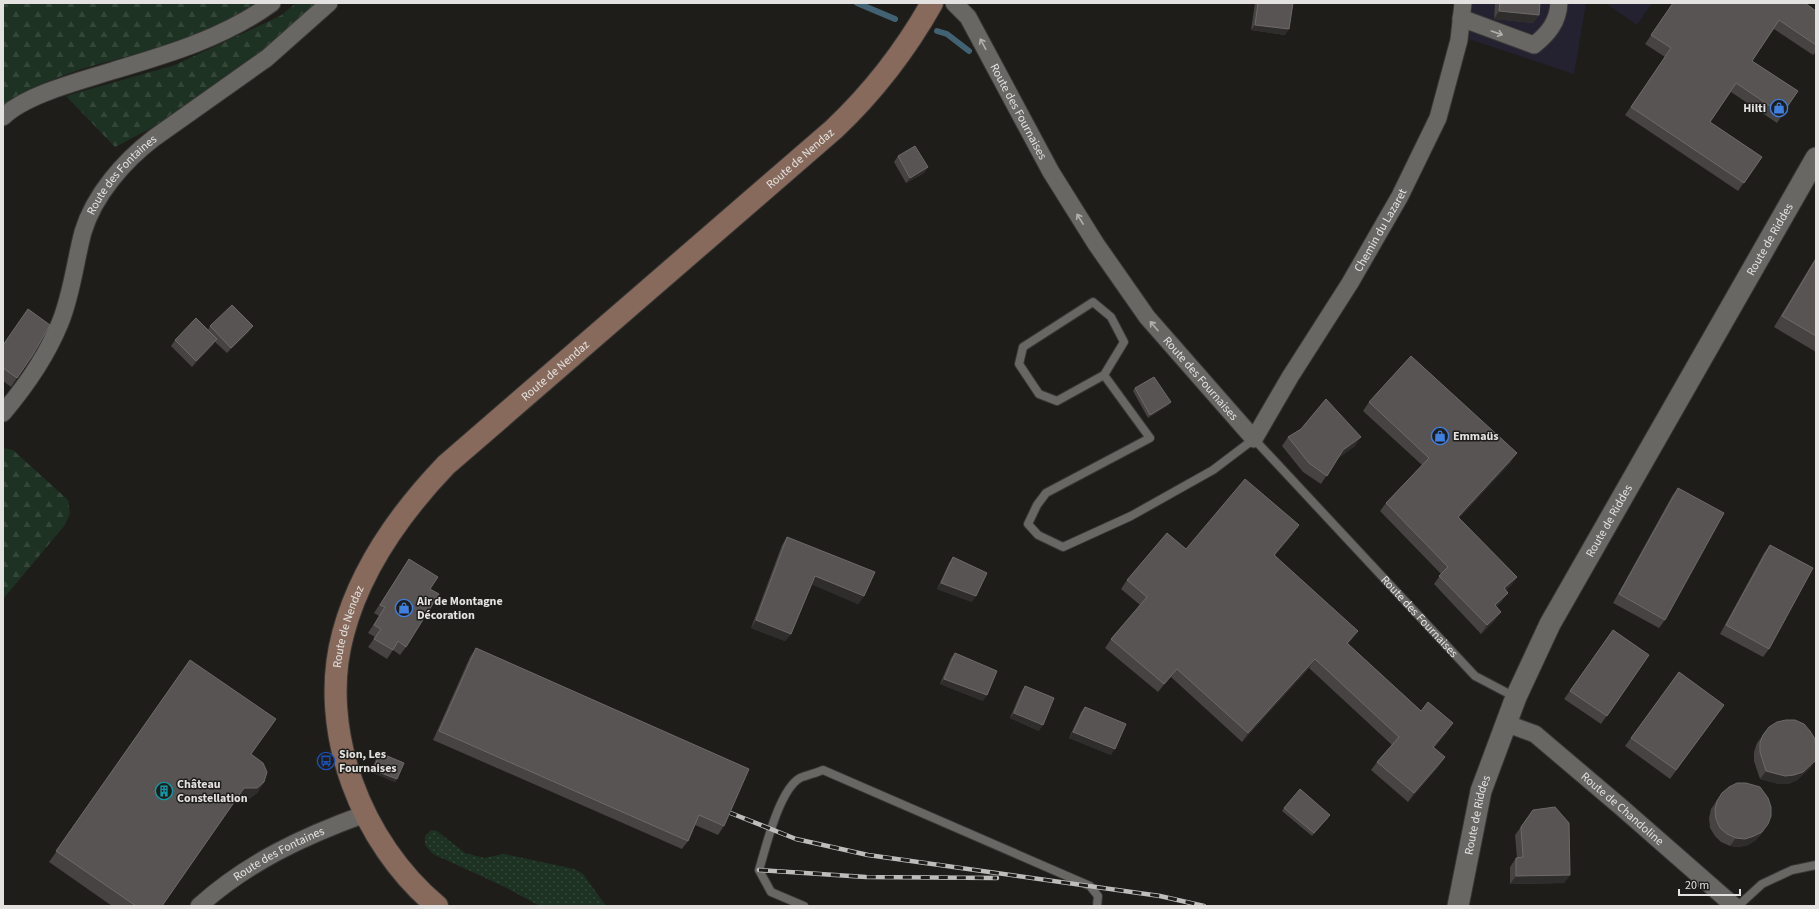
<svg xmlns="http://www.w3.org/2000/svg" width="1819" height="909" font-family="'Source Sans 3',sans-serif">
  <style>
    .commercial { fill: #242131 }
    .grass { fill: url(#grass-dots) }
    .forest { fill: url(#forest-firs) }
    .lines { fill: none; stroke-linecap: round; stroke-linejoin: round }
    .stream { stroke: #426273; stroke-width: 6 }
    .service-casing { stroke: #383735; stroke-width: 10 }
    .minor-casing { stroke: #383735; stroke-width: 19 }
    .tertiary-casing { stroke: #383735; stroke-width: 23 }
    .secondary-casing { stroke: #383735; stroke-width: 24 }
    .service { stroke: #686764; stroke-width: 8 }
    .minor { stroke: #686764; stroke-width: 17 }
    .tertiary { stroke: #686764; stroke-width: 21 }
    .secondary { stroke: #886a5c; stroke-width: 22 }
    .rail-casing { stroke: #bebdbb; stroke-width: 4.5 }
    .rail { stroke: #1e1d1a; stroke-width: 3; stroke-dasharray: 9; stroke-linecap: butt }
    .wall { fill: #464342 }
    .shaded-wall { fill: #2f2d2b }
    .building { fill: #575453; stroke: #6d6a69 }
    .oneway { stroke: #b2b1ae }
    .labels { text-anchor: middle; dominant-baseline: central; stroke-width: 3; stroke-linejoin: round; paint-order: stroke }
    .poi-label { font-size: 12px; font-weight: bold; fill: #e3e2e0; stroke: #1e1d1a; text-anchor: start }
    .street-label { font-size: 12px; fill: #e3e2e0; stroke: #1e1d1a }
  </style>
  <defs>
    <pattern id="grass-dots" width="8" height="8" patternUnits="userSpaceOnUse"><rect width="8" height="8" fill="#1e3223"/><path d="M2 2h.1M6 6h.1" fill="none" stroke="#344638" stroke-width="1.8" stroke-linecap="round"/></pattern>
    <pattern id="forest-firs" width="22" height="20" patternUnits="userSpaceOnUse"><rect width="22" height="20" fill="#1e3223"/><path d="M5 1l3.5 6h-7zM16 11l3.5 6h-7z" fill="#344638"/></pattern>
  </defs>
  <rect width="100%" height="100%" fill="#1e1d1a"/>
  <path class="commercial" d="M 1472,3 L 1586,3 L 1574,74 L 1469,39 Z
    M 1605,3 L 1652,3 L 1637,25 Z"/>
  <path class="grass" d="M 431,830 L 437,831 L 465,853 L 484,858 L 504,854 L 574,869 L 583,874 L 606,906 L 540,906 L 503,886 L 433,854 L 425,845 L 425,836 Z"/>
  <path class="forest" d="M 3,3 L 256,3 C 234,18 209,33 184,42 C 173,46 160,48 149,51 C 100,64 42,75 3,109 Z
    M 296,3 L 315,3 L 279,38 L 159,124 L 115,147 L 66,96 L 175,65 L 280,16 Z
    M 3,448 L 13,450 L 68,500 L 70,513 L 65,525 L 3,599 Z"/>
  <g class="lines">
    <path class="stream" d="M 857,3 L 895,19
      M 937,31 L 947,34 L 969,51"/>
    <defs>
      <g id="service">
        <path id="s1" d="M 1104,375 L 1124,342 L 1111,317 L 1093,302 L 1023,347 L 1019,364 L 1039,394 L 1057,401 L 1104,375 L 1150,438 L 1046,493 L 1037,505 L 1028,524 L 1038,535 L 1063,547 L 1131,516 L 1213,470 L 1254,439 L 1475,676 L 1515,697"/>
        <path d="M 804,906 L 771,892 L 759,870 C 766,847 779,790 800,778 C 807,775 816,773 823,770 L 1090,886 L 1098,896 L 1097,906"/>
        <path d="M 1738,906 L 1762,884 L 1792,870 L 1816,865"/>
      </g>
      <g id="minor">
        <path id="s2" d="M 954,3 L 968,17 L 1051,172 L 1096,244 L 1147,317 L 1254,439 L 1290,377 L 1350,283 L 1400,196 L 1438,118 L 1459,40 L 1463,3"/>
        <path d="M 1461,18 L 1534,45 C 1548,34 1558,22 1559,3"/>
        <path d="M 3,117 C 26,94 84,80 115,70 C 169,54 226,37 272,3"/>
        <path id="s3" d="M 3,413 C 25,387 47,355 60,323 C 72,294 75,262 83,232 C 94,195 124,161 154,138 L 267,58 L 329,3"/>
        <path id="s4" d="M 1505,723 L 1535,734 L 1621,807 L 1734,906"/>
        <path id="s5" d="M 199,906 C 248,862 304,836 365,814"/>
      </g>
      <g id="tertiary">
        <path id="s6" d="M 1458,906 L 1481,791 L 1516,697 L 1550,624 L 1816,158"/>
      </g>
      <g id="secondary">
        <path id="s7" d="M 437,906 C 362,844 317,730 343,634 C 360,569 400,513 446,465 L 834,129 C 873,92 905,51 932,3"/>
      </g>
    </defs>
    <use href="#service" class="service-casing"/>
    <use href="#minor" class="minor-casing"/>
    <use href="#tertiary" class="tertiary-casing"/>
    <use href="#secondary" class="secondary-casing"/>
    <use href="#service" class="service"/>
    <use href="#minor" class="minor"/>
    <use href="#tertiary" class="tertiary"/>
    <use href="#secondary" class="secondary"/>
    <defs>
      <path id="rail" d="M 728,812 L 796,839 L 868,855 L 1160,896 L 1204,906
        M 759,870 L 866,877 L 997,878"/>
    </defs>
    <use href="#rail" class="rail-casing"/>
    <use href="#rail" class="rail"/>
  </g>
  <path class="wall" d="M 1255,3 L 1293,3 L 1285,35 L 1251,30 Z
    M 1495,3 L 1540,3 L 1539,15 L 1533,23 L 1494,19 Z
    M 1673,3 L 1816,11 L 1816,52 L 1813,55 L 1774,29 L 1752,61 L 1798,91 L 1777,123 L 1731,92 L 1710,122 L 1762,157 L 1738,191 L 1625,115 L 1665,57 L 1645,44 Z
    M 898,156 L 928,167 L 924,173 L 906,183 L 894,162 Z
    M 1816,257 L 1816,352 L 1774,327 Z
    M 210,326 L 249,332 L 227,353 L 215,342 L 213,345 L 192,367 L 171,346 L 175,340 L 208,330 Z
    M 3,345 L 32,356 L 11,387 L 3,381 Z
    M 1135,388 L 1169,405 L 1148,418 L 1133,391 Z
    M 1369,402 L 1511,462 L 1459,518 L 1517,577 L 1511,585 L 1506,590 L 1502,601 L 1496,607 L 1495,620 L 1481,634 L 1434,584 L 1441,574 L 1380,511 L 1386,503 L 1422,465 L 1363,411 Z
    M 1288,437 L 1355,446 L 1338,458 L 1321,484 L 1303,472 L 1282,446 Z
    M 1678,488 L 1665,620 L 1659,628 L 1613,603 L 1672,496 Z
    M 1293,534 L 1275,555 L 1352,639 L 1348,644 L 1421,711 L 1447,732 L 1434,748 L 1445,757 L 1439,766 L 1408,802 L 1371,770 L 1377,762 L 1392,745 L 1309,668 L 1242,742 L 1171,677 L 1158,692 L 1105,648 L 1111,639 L 1140,605 L 1121,589 L 1127,580 L 1186,549 Z
    M 787,537 L 864,596 L 858,604 L 812,584 L 791,634 L 785,641 L 751,628 L 782,545 Z
    M 1770,545 L 1769,649 L 1763,657 L 1720,634 L 1764,553 Z
    M 953,557 L 972,602 L 937,589 L 949,563 Z
    M 409,559 L 430,589 L 406,647 L 400,655 L 393,650 L 387,659 L 368,647 L 375,637 L 368,633 L 379,616 L 374,613 Z
    M 1613,630 L 1649,655 L 1601,724 L 1564,699 Z
    M 476,648 L 724,826 L 718,835 L 695,825 L 688,841 L 682,849 L 433,740 L 470,657 Z
    M 955,653 L 983,701 L 940,684 L 951,658 Z
    M 190,660 L 251,754 L 264,782 L 257,793 L 249,799 L 236,799 L 162,906 L 112,906 L 49,862 Z
    M 1679,672 L 1718,713 L 1670,779 L 1625,746 Z
    M 1025,686 L 1039,731 L 1010,718 L 1021,692 Z
    M 1085,707 L 1111,755 L 1069,738 L 1081,712 Z
    M 1769,727 L 1811,767 L 1797,780 L 1788,784 L 1779,784 L 1760,779 L 1754,761 L 1754,752 L 1757,743 Z
    M 380,753 L 397,779 L 395,782 L 371,772 L 377,756 Z
    M 1722,793 L 1762,833 L 1756,840 L 1748,845 L 1739,847 L 1730,846 L 1721,842 L 1715,836 L 1710,828 L 1709,818 L 1711,809 Z
    M 1284,808 L 1328,818 L 1312,836 L 1282,811 Z
    M 1533,810 L 1570,875 L 1564,883 L 1510,884 L 1510,867 L 1516,858 L 1517,858 L 1515,835 Z"/>
  <path class="shaded-wall" d="M 1499,11 L 1539,15 L 1533,23 L 1494,19 Z
    M 1255,25 L 1289,29 L 1285,35 L 1251,30 Z
    M 928,167 L 924,173 L 906,183 L 910,178 Z
    M 253,326 L 249,332 L 227,353 L 231,348 Z
    M 217,339 L 213,345 L 192,367 L 196,361 Z
    M 1171,402 L 1169,405 L 1148,418 L 1150,415 Z
    M 1361,437 L 1355,446 L 1337,459 L 1343,450 Z
    M 1517,453 L 1511,462 L 1452,526 L 1458,517 Z
    M 1299,525 L 1293,534 L 1268,563 L 1274,555 Z
    M 815,576 L 864,596 L 858,604 L 810,584 Z
    M 1517,577 L 1511,585 L 1498,597 L 1504,588 Z
    M 941,583 L 976,596 L 972,602 L 937,589 Z
    M 1508,593 L 1502,601 L 1489,614 L 1495,605 Z
    M 1501,612 L 1495,620 L 1481,634 L 1487,625 Z
    M 756,620 L 791,634 L 785,641 L 751,628 Z
    M 1358,631 L 1352,639 L 1341,651 L 1347,643 Z
    M 1315,659 L 1309,668 L 1242,742 L 1248,733 Z
    M 1177,669 L 1171,677 L 1158,692 L 1164,684 Z
    M 944,679 L 987,695 L 983,701 L 940,684 Z
    M 1014,713 L 1043,725 L 1039,731 L 1010,718 Z
    M 1453,723 L 1447,732 L 1427,756 L 1433,747 Z
    M 1073,732 L 1115,749 L 1111,755 L 1069,738 Z
    M 1445,757 L 1439,766 L 1408,802 L 1414,793 Z
    M 1816,760 L 1811,767 L 1797,780 L 1788,784 L 1779,784 L 1760,779 L 1766,771 Z
    M 373,770 L 397,779 L 395,782 L 371,772 Z
    M 264,782 L 257,793 L 249,799 L 236,799 L 244,788 Z
    M 1768,824 L 1756,840 L 1748,845 L 1739,847 L 1730,846 L 1736,838 Z
    M 1570,875 L 1564,883 L 1510,884 L 1516,876 Z"/>
  <path class="building" d="M 1258,3 L 1293,3 L 1289,29 L 1255,25 Z
    M 1500,3 L 1540,3 L 1539,15 L 1499,11 Z
    M 1673,3 L 1805,3 L 1816,11 L 1816,45 L 1779,20 L 1752,61 L 1798,91 L 1782,114 L 1736,83 L 1710,122 L 1762,157 L 1744,183 L 1631,107 L 1671,48 L 1651,35 Z
    M 915,146 L 928,167 L 910,178 L 898,156 Z
    M 1816,259 L 1816,336 L 1782,316 Z
    M 232,305 L 253,326 L 231,348 L 210,326 Z
    M 28,309 L 50,325 L 32,356 L 17,378 L 3,368 L 3,345 Z
    M 196,318 L 217,339 L 196,361 L 175,340 Z
    M 1411,356 L 1517,453 L 1458,517 L 1517,577 L 1504,588 L 1508,593 L 1495,605 L 1501,612 L 1487,625 L 1439,576 L 1448,567 L 1386,503 L 1429,458 L 1369,402 Z
    M 1154,377 L 1171,402 L 1150,415 L 1135,388 Z
    M 1326,399 L 1361,437 L 1343,450 L 1327,476 L 1309,463 L 1288,437 L 1301,429 Z
    M 1245,479 L 1299,525 L 1274,555 L 1358,631 L 1347,643 L 1421,711 L 1428,702 L 1453,723 L 1433,747 L 1445,757 L 1414,793 L 1377,762 L 1399,737 L 1315,659 L 1248,733 L 1177,669 L 1164,684 L 1111,639 L 1147,597 L 1127,580 L 1167,533 L 1186,549 Z
    M 1678,488 L 1724,513 L 1665,620 L 1619,594 Z
    M 787,537 L 875,572 L 864,596 L 815,576 L 791,634 L 756,620 Z
    M 1770,545 L 1813,568 L 1769,649 L 1726,625 Z
    M 953,557 L 987,573 L 976,596 L 941,583 Z
    M 409,559 L 438,577 L 430,589 L 439,594 L 406,647 L 398,641 L 393,650 L 374,639 L 381,629 L 374,625 L 385,607 L 380,605 Z
    M 1613,630 L 1649,655 L 1607,716 L 1570,691 Z
    M 476,648 L 749,769 L 724,826 L 699,815 L 688,841 L 439,731 Z
    M 955,653 L 997,671 L 987,695 L 944,679 Z
    M 190,660 L 276,719 L 251,754 L 263,763 L 267,772 L 264,782 L 257,788 L 244,788 L 162,906 L 136,906 L 56,851 Z
    M 1679,672 L 1724,705 L 1676,770 L 1631,738 Z
    M 1025,686 L 1054,698 L 1043,725 L 1014,713 Z
    M 1085,707 L 1126,724 L 1115,749 L 1073,732 Z
    M 1786,720 L 1795,720 L 1804,724 L 1810,731 L 1815,739 L 1816,749 L 1816,760 L 1803,772 L 1794,775 L 1785,776 L 1766,771 L 1760,752 L 1760,743 L 1763,735 L 1769,727 L 1777,722 Z
    M 380,753 L 404,763 L 397,779 L 373,770 Z
    M 1737,783 L 1746,783 L 1760,787 L 1768,798 L 1771,807 L 1771,816 L 1768,824 L 1762,832 L 1754,836 L 1745,839 L 1736,838 L 1727,834 L 1720,828 L 1716,819 L 1715,810 L 1717,801 L 1722,793 L 1729,787 Z
    M 1300,789 L 1330,815 L 1314,833 L 1284,808 Z
    M 1555,807 L 1569,823 L 1570,875 L 1516,876 L 1516,858 L 1523,857 L 1521,827 L 1533,810 Z"/>
  <defs><path id="oneway-shaft" d="M-6 0H5M1.5-3L5.5 0L1.5 3" fill="none" stroke-width="1.6" stroke-linecap="round" stroke-linejoin="round"/></defs>
  <g class="oneway">
    <use href="#oneway-shaft" transform="translate(1497 33) rotate(19)"/>
    <use href="#oneway-shaft" transform="translate(983 44) rotate(-118)"/>
    <use href="#oneway-shaft" transform="translate(1080 219) rotate(-122)"/>
    <use href="#oneway-shaft" transform="translate(1154 326) rotate(-131)"/>
  </g>
  <defs>
    <symbol id="shop-ring" viewBox="-11 -11 22 22"><circle r="9.5" fill="#1e1d1a" stroke="#3f7fe0" stroke-width="1.5"/><path d="M-5-2.5h2.3a2.7 3.5 0 0 1 5.4 0H5L5.5 6h-11ZM-1.5-2.5h3a1.5 2.3 0 0 0-3 0Z" fill="#3f7fe0"/></symbol>
    <symbol id="bus-ring" viewBox="-11 -11 22 22"><circle r="9.5" fill="#1e1d1a" stroke="#1a4fb4" stroke-width="1.5"/><path d="M-5-6H5V4H4V6H2V4H-2V6H-4V4H-5ZM-3.5-4V0h7V-4ZM-3.5 1.2v1.5H-2V1.2ZM2 1.2v1.5H3.5V1.2Z" fill="#1a4fb4"/></symbol>
    <symbol id="building-ring" viewBox="-11 -11 22 22"><circle r="9.5" fill="#1e1d1a" stroke="#0f9aa8" stroke-width="1.5"/><path d="M-4-6H4V6H1V3H-1V6H-4ZM-2.5-4.3h1.7v1.8h-1.7ZM.8-4.3h1.7v1.8H.8ZM-2.5-1h1.7V.8h-1.7ZM.8-1h1.7V.8H.8Z" fill="#0f9aa8"/></symbol>
  </defs>
  <g fill-rule="evenodd">
    <use href="#shop-ring" x="1769" y="98" width="20" height="20"/>
    <use href="#shop-ring" x="1430" y="426" width="20" height="20"/>
    <use href="#shop-ring" x="394" y="598" width="20" height="20"/>
    <use href="#bus-ring" x="316" y="751" width="20" height="20"/>
    <use href="#building-ring" x="154" y="781" width="20" height="20"/>
  </g>
  <g class="labels">
    <g class="poi-label">
      <text x="1766" y="108" text-anchor="end">Hilti</text>
      <text x="1453" y="436">Emmaüs</text>
      <text x="417" y="601">Air de Montagne<tspan x="417" dy="14">Décoration</tspan></text>
      <text x="339" y="754">Sion, Les<tspan x="339" dy="14">Fournaises</tspan></text>
      <text x="177" y="784">Château<tspan x="177" dy="14">Constellation</tspan></text>
    </g>
    <g class="street-label">
      <text stroke="none"><textPath href="#s2" startOffset="127">Route des Fournaises</textPath></text>
      <text stroke="none"><textPath href="#s7" startOffset="971">Route de Nendaz</textPath></text>
      <text stroke="none"><textPath href="#s3" startOffset="271">Route des Fontaines</textPath></text>
      <text stroke="none"><textPath href="#s2" startOffset="776">Chemin du Lazaret</textPath></text>
      <text stroke="none"><textPath href="#s6" startOffset="741">Route de Riddes</textPath></text>
      <text stroke="none"><textPath href="#s7" startOffset="647">Route de Nendaz</textPath></text>
      <text stroke="none"><textPath href="#s2" startOffset="451">Route des Fournaises</textPath></text>
      <text stroke="none"><textPath href="#s6" startOffset="417">Route de Riddes</textPath></text>
      <text stroke="none"><textPath href="#s1" startOffset="1037">Route des Fournaises</textPath></text>
      <text stroke="none"><textPath href="#s7" startOffset="311">Route de Nendaz</textPath></text>
      <text stroke="none"><textPath href="#s4" startOffset="147">Route de Chandoline</textPath></text>
      <text stroke="none"><textPath href="#s6" startOffset="93">Route de Riddes</textPath></text>
      <text stroke="none"><textPath href="#s5" startOffset="96">Route des Fontaines</textPath></text>
    </g>
  </g>
  <rect width="1819" height="909" fill="none" stroke="#e3e2e0" stroke-width="8"/>
  <path d="M1679 889v6h61v-6" fill="none" stroke="#e3e2e0" stroke-width="2"/>
  <text x="1685" y="889" font-size="12" fill="#e3e2e0" stroke="#1e1d1a" stroke-width="3" paint-order="stroke">20 m</text>
</svg>
